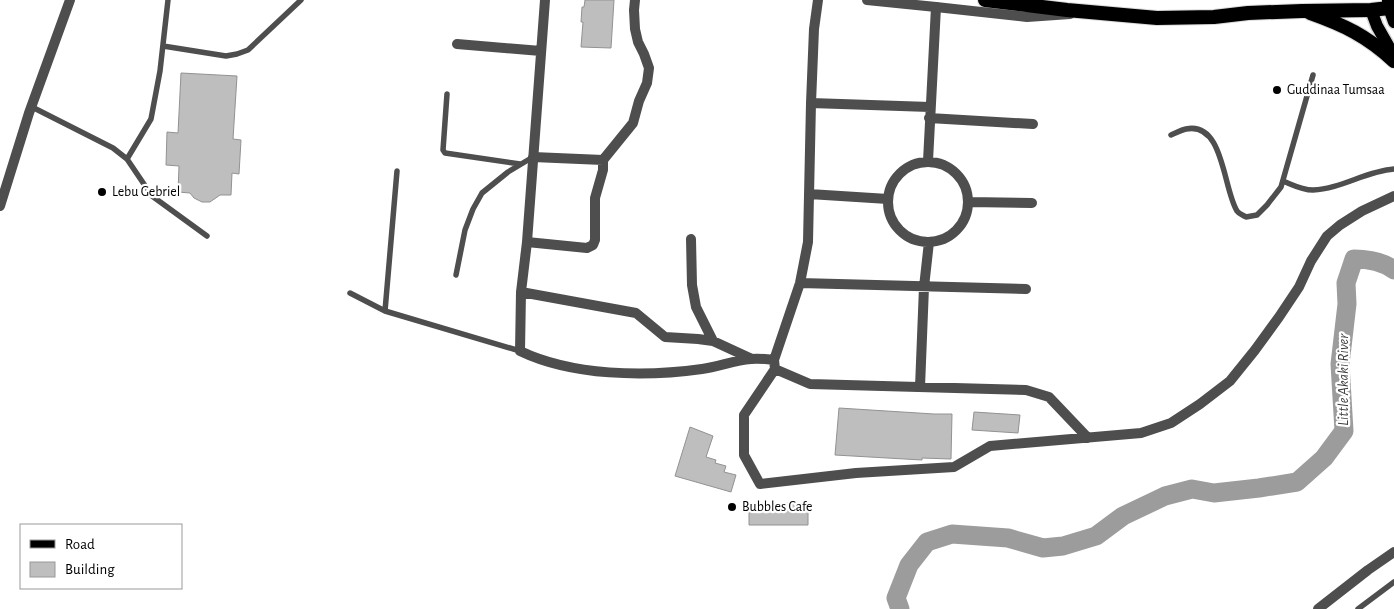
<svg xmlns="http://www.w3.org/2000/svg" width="1394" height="609" font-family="'Alegreya Sans',sans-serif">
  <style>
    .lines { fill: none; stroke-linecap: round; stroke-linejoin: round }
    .river { stroke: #9c9c9c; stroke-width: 19 }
    .building { fill: #bebebe; stroke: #929292 }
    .primary-casing { stroke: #dbdbdb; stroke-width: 15 }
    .trunk-casing { stroke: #dbdbdb; stroke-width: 16 }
    .service { stroke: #4e4e4e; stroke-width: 5.5 }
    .minor { stroke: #4e4e4e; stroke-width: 10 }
    .tertiary { stroke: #4e4e4e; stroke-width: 10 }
    .primary { stroke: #000; stroke-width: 12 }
    .trunk { stroke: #000; stroke-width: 14 }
    .poi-dot { fill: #000; stroke: #fff; stroke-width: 2 }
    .labels { text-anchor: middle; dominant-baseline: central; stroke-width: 4.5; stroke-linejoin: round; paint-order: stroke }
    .poi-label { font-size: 14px; fill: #000; stroke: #fff; text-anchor: start }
    .water-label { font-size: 15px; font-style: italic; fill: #3d3d3d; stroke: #fff }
  </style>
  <rect width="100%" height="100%" fill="#fff"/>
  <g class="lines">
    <path class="river" d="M 900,609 L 896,598 L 909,565 L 927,542 L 952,534 L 1008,538 L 1043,548 L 1063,546 L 1096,536 L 1123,516 L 1165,496 L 1192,489 L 1214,493 L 1259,488 L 1297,482 L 1324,458 L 1344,431 L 1340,364 L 1347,304 L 1346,283 L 1354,259 C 1369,259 1382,261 1394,270"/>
  </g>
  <path class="building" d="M 585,0 L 614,0 L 611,48 L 581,47 L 583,22 L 581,22 L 582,7 L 584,7 Z
    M 181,73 L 237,76 L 233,139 L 241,140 L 239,174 L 232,173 L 231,195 L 220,195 L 210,202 L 202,202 L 194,198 L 190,193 L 178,192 L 179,166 L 166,165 L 167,132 L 178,133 Z
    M 839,408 L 934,414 L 952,414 L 951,459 L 922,458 L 922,460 L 835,455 Z
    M 974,412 L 1020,415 L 1018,433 L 972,430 Z
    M 690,427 L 713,436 L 706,457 L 716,460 L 715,463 L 726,466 L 724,472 L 736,475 L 731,492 L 675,476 Z
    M 808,503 L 808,525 L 749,525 L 749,504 Z"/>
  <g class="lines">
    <defs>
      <path id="primary" d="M 1394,8 L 1389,8 L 1394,22
        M 1371,10 L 1377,26 L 1394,56"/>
      <path id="trunk" d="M 985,0 L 1067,10 L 1157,18 L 1214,17 L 1248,13 L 1302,11 L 1371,10 L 1389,8 L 1389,0
        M 1310,13 C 1344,25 1367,36 1394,61"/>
    </defs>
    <use href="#primary" class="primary-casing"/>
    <use href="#trunk" class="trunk-casing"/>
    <path class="service" d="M 163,46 L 226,56 L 237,54 L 248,50 L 301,0
      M 447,94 L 443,150 L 445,153 L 520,164
      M 32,107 L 113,148 L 127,159 L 152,196 L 207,236
      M 1171,135 C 1176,133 1181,130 1186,129 C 1224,121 1223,189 1237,211 C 1239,214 1243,215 1246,217 L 1257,215 L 1267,205 L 1281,187 L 1313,75
      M 127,159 L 151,119 L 160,71 L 168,0
      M 1283,181 C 1293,185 1302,190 1313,190 C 1341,189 1366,171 1394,169
      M 456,275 L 465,230 L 473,209 L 482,193 L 508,172 L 533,157
      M 350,293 L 385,311 L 520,351
      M 385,311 L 397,171
      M 1358,609 L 1394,582"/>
    <path class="minor" d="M 545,0 L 527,242 L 521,292 L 520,351 C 572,376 645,377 702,369 C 719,367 734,360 751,359 C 758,358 766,359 774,360
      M 818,0 L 814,29 L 811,103 L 808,242 L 800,283 L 774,360 L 775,369 L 810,384 L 1026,390 L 1049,397 L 1088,438
      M 457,44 L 541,51
      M 811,103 L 930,107
      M 929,118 L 1033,124
      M 533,157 L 603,160
      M 928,161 L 936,7
      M888 202a40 40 0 1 1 80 0a40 40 0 1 1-80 0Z
      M 809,194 L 888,199
      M 969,202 L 1032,203
      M 0,206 L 29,113 L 70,0
      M 691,239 L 692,285 L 696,307 L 713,341
      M 527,242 L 587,248 L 593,245 L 595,240 L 595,198 L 603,170 L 603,160 L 633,123 L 639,101 L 647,83 L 649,68 L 644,54 L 638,42 L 635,29 L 634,10 L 635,0
      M 800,283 L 1026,289
      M 521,292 L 636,313 L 665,337 L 698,339 L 713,341 L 752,359
      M 775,369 L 744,415 L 744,455 L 760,484 L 856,473 L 954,467 L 990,446 L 1141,433 L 1171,423 L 1200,404 L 1230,381 L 1255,350 L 1279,317 L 1299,287 L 1311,261 L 1327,236 L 1340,225 L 1362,211 L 1394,196
      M 920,387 L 924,287 L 929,242
      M 1318,609 L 1368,570 L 1394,552"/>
    <path class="tertiary" d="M 867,0 L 936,7 L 1027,17 L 1070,14"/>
    <use href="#primary" class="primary"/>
    <use href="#trunk" class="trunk"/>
  </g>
  <g class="poi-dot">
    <circle cx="1277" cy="90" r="5"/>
    <circle cx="102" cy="192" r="5"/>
    <circle cx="732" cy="507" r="5"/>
  </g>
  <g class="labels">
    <g class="poi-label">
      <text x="1287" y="90">Guddinaa Tumsaa</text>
      <text x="112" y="192">Lebu Gebriel</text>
      <text x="742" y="507">Bubbles Cafe</text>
    </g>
    <g class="water-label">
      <text transform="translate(1343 380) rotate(-90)">Little Akaki River</text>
    </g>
  </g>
  <rect x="20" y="524" width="162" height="65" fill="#ffffff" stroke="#999999"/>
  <rect x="30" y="540" width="25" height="8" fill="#000000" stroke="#999999"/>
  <text x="65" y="549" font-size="15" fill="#000000">Road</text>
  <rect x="30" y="562" width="25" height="15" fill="#bebebe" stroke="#999999"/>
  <text x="65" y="574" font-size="15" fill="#000000">Building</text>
</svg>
